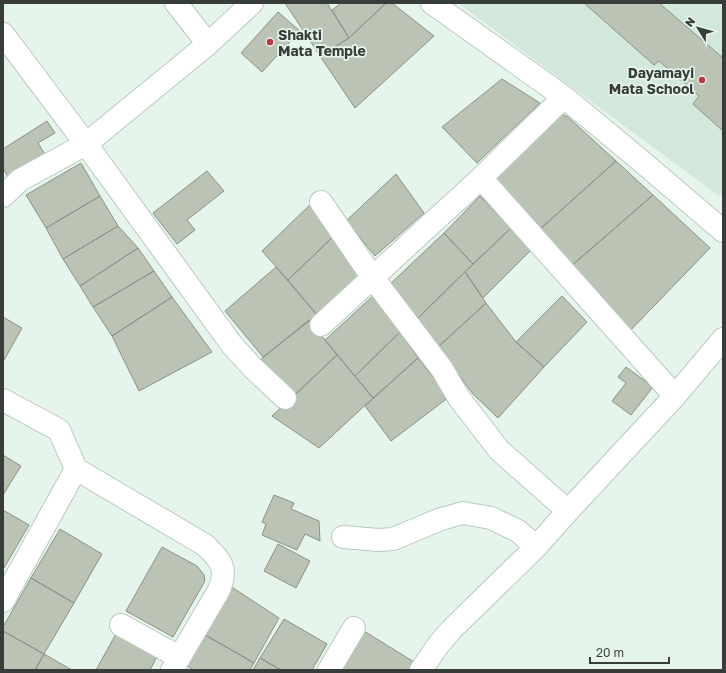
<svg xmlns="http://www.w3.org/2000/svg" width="726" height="673" font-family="'Golos Text',sans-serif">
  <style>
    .built { fill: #d2e8db }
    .building { fill: #bbc3b5; stroke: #8b9285 }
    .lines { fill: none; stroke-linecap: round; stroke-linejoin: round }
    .minor-casing { stroke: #bac9c0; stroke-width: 24 }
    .minor { stroke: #fff; stroke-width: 22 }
    .poi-dot { fill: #c33341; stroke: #e5f5eb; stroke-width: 1.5 }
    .labels { text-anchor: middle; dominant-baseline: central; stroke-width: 3.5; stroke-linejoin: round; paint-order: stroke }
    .poi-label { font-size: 14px; font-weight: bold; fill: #373d39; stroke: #e5f5eb; text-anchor: start }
  </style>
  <rect width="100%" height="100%" fill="#e5f5eb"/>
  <path class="built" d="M 458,3 L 723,3 L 723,191 L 719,196 Z"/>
  <path class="building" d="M 285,3 L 327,3 L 349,38 L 320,56 Z
    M 341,3 L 386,3 L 349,38 L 332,10 Z
    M 386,3 L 392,3 L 434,36 L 355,108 L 320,56 L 349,38 Z
    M 584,3 L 659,3 L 723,58 L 723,131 L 693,104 L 699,96 L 659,61 L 654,65 Z
    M 278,12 L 300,31 L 262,72 L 241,53 Z
    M 502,79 L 540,103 L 477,163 L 442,127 Z
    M 561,114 L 568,117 L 616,161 L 539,230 L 491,178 Z
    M 47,121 L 55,133 L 38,143 L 45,154 L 8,177 L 3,168 L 3,149 Z
    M 616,161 L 653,195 L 569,268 L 539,230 Z
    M 81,163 L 100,196 L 46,228 L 26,195 Z
    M 207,171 L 224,191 L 187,220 L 195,230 L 177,244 L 153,213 Z
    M 396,174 L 424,213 L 375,256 L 346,221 Z
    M 653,195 L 710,248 L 626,335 L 569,268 Z
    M 100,196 L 118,226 L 63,259 L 46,228 Z
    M 480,196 L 511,228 L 473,264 L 444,233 Z
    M 314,201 L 337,233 L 288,280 L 262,251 Z
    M 118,226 L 138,248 L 80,286 L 63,259 Z
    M 511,228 L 532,249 L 483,298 L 465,272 Z
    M 337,233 L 364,273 L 317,315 L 288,280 Z
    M 444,233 L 473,264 L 417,319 L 388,286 Z
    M 138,248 L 154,271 L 93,307 L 80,286 Z
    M 276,267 L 317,315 L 263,357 L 225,311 Z
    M 154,271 L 172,297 L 112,336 L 93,307 Z
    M 465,272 L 486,303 L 438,347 L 417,319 Z
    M 374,295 L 400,332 L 355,376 L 325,340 Z
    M 562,296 L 587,322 L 544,367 L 516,342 Z
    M 172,297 L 212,352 L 139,391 L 112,336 Z
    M 486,303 L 516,342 L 544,367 L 498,418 L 473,394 L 438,347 Z
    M 3,317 L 22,328 L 3,362 Z
    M 309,320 L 337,355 L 296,394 L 260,360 Z
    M 400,332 L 418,358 L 373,398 L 355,376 Z
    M 337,355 L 373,398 L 319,448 L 272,416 Z
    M 418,358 L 449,397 L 391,441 L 365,406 Z
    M 626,367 L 653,387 L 631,415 L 612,401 L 626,383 L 618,377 Z
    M 3,455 L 21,466 L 3,495 Z
    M 274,495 L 294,503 L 291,509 L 319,521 L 320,541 L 305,534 L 297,550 L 262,535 L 266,524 L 262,522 Z
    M 3,510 L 29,525 L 4,568 L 3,567 Z
    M 60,529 L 102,554 L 74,603 L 31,578 Z
    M 278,544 L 310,561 L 296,588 L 264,571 Z
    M 162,547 L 197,566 L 204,575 L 205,581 L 173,637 L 126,611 Z
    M 31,578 L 74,603 L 44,654 L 3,631 L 3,627 Z
    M 230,586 L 279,618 L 254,663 L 200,632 Z
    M 284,619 L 327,644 L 312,670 L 281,670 L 260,658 Z
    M 3,631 L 44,654 L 35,670 L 3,670 Z
    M 364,631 L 414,662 L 409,670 L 342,670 Z
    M 117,632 L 158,655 L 150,670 L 96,670 Z
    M 200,632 L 254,663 L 250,670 L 194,670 L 183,664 Z
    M 44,654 L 72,670 L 35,670 Z
    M 260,658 L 281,670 L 253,670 Z"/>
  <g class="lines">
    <defs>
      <path id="minor" d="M 176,3 L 208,44
        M 432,3 L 564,97 L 640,160 L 723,231
        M 3,34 L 86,144 L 232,345 L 253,368 L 285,398
        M 481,178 L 675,396
        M 3,196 L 20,180 L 86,144 L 208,44 L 252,3
        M 321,202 L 373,278 L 442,369 L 459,398 L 499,450 L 568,511
        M 321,325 L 481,178 L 564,97
        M 3,400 L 59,430 L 76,469 L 205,545 C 221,560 228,568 219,590 L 172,670
        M 343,537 L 379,540 L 393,539 L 441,519 L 463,513 L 491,518 L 518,531 L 536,547
        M 3,601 L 76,469
        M 121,625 L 179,657
        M 329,670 L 354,628
        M 421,670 L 439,644 L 451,630 L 536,547 L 568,511 L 675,396 L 723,339"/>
    </defs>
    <use href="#minor" class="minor-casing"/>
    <use href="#minor" class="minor"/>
  </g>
  <g class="poi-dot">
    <circle cx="270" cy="42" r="4"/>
    <circle cx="702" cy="80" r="4"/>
  </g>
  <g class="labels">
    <g class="poi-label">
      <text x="278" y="34">Shakti<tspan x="278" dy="16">Mata Temple</tspan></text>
      <text x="694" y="72" text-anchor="end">Dayamayi<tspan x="694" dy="16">Mata School</tspan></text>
    </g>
  </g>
  <rect width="726" height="673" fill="none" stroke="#373d39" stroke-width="8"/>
  <g transform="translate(698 28) rotate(307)" stroke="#e5f5eb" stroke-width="3" paint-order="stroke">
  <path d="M0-3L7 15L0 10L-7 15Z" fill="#373d39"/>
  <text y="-6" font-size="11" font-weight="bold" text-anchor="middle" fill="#373d39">N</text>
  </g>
  <path d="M590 657v6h79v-6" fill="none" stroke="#373d39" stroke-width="2"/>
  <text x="596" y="657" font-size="12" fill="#373d39" stroke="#e5f5eb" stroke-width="3" paint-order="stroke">20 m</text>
</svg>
